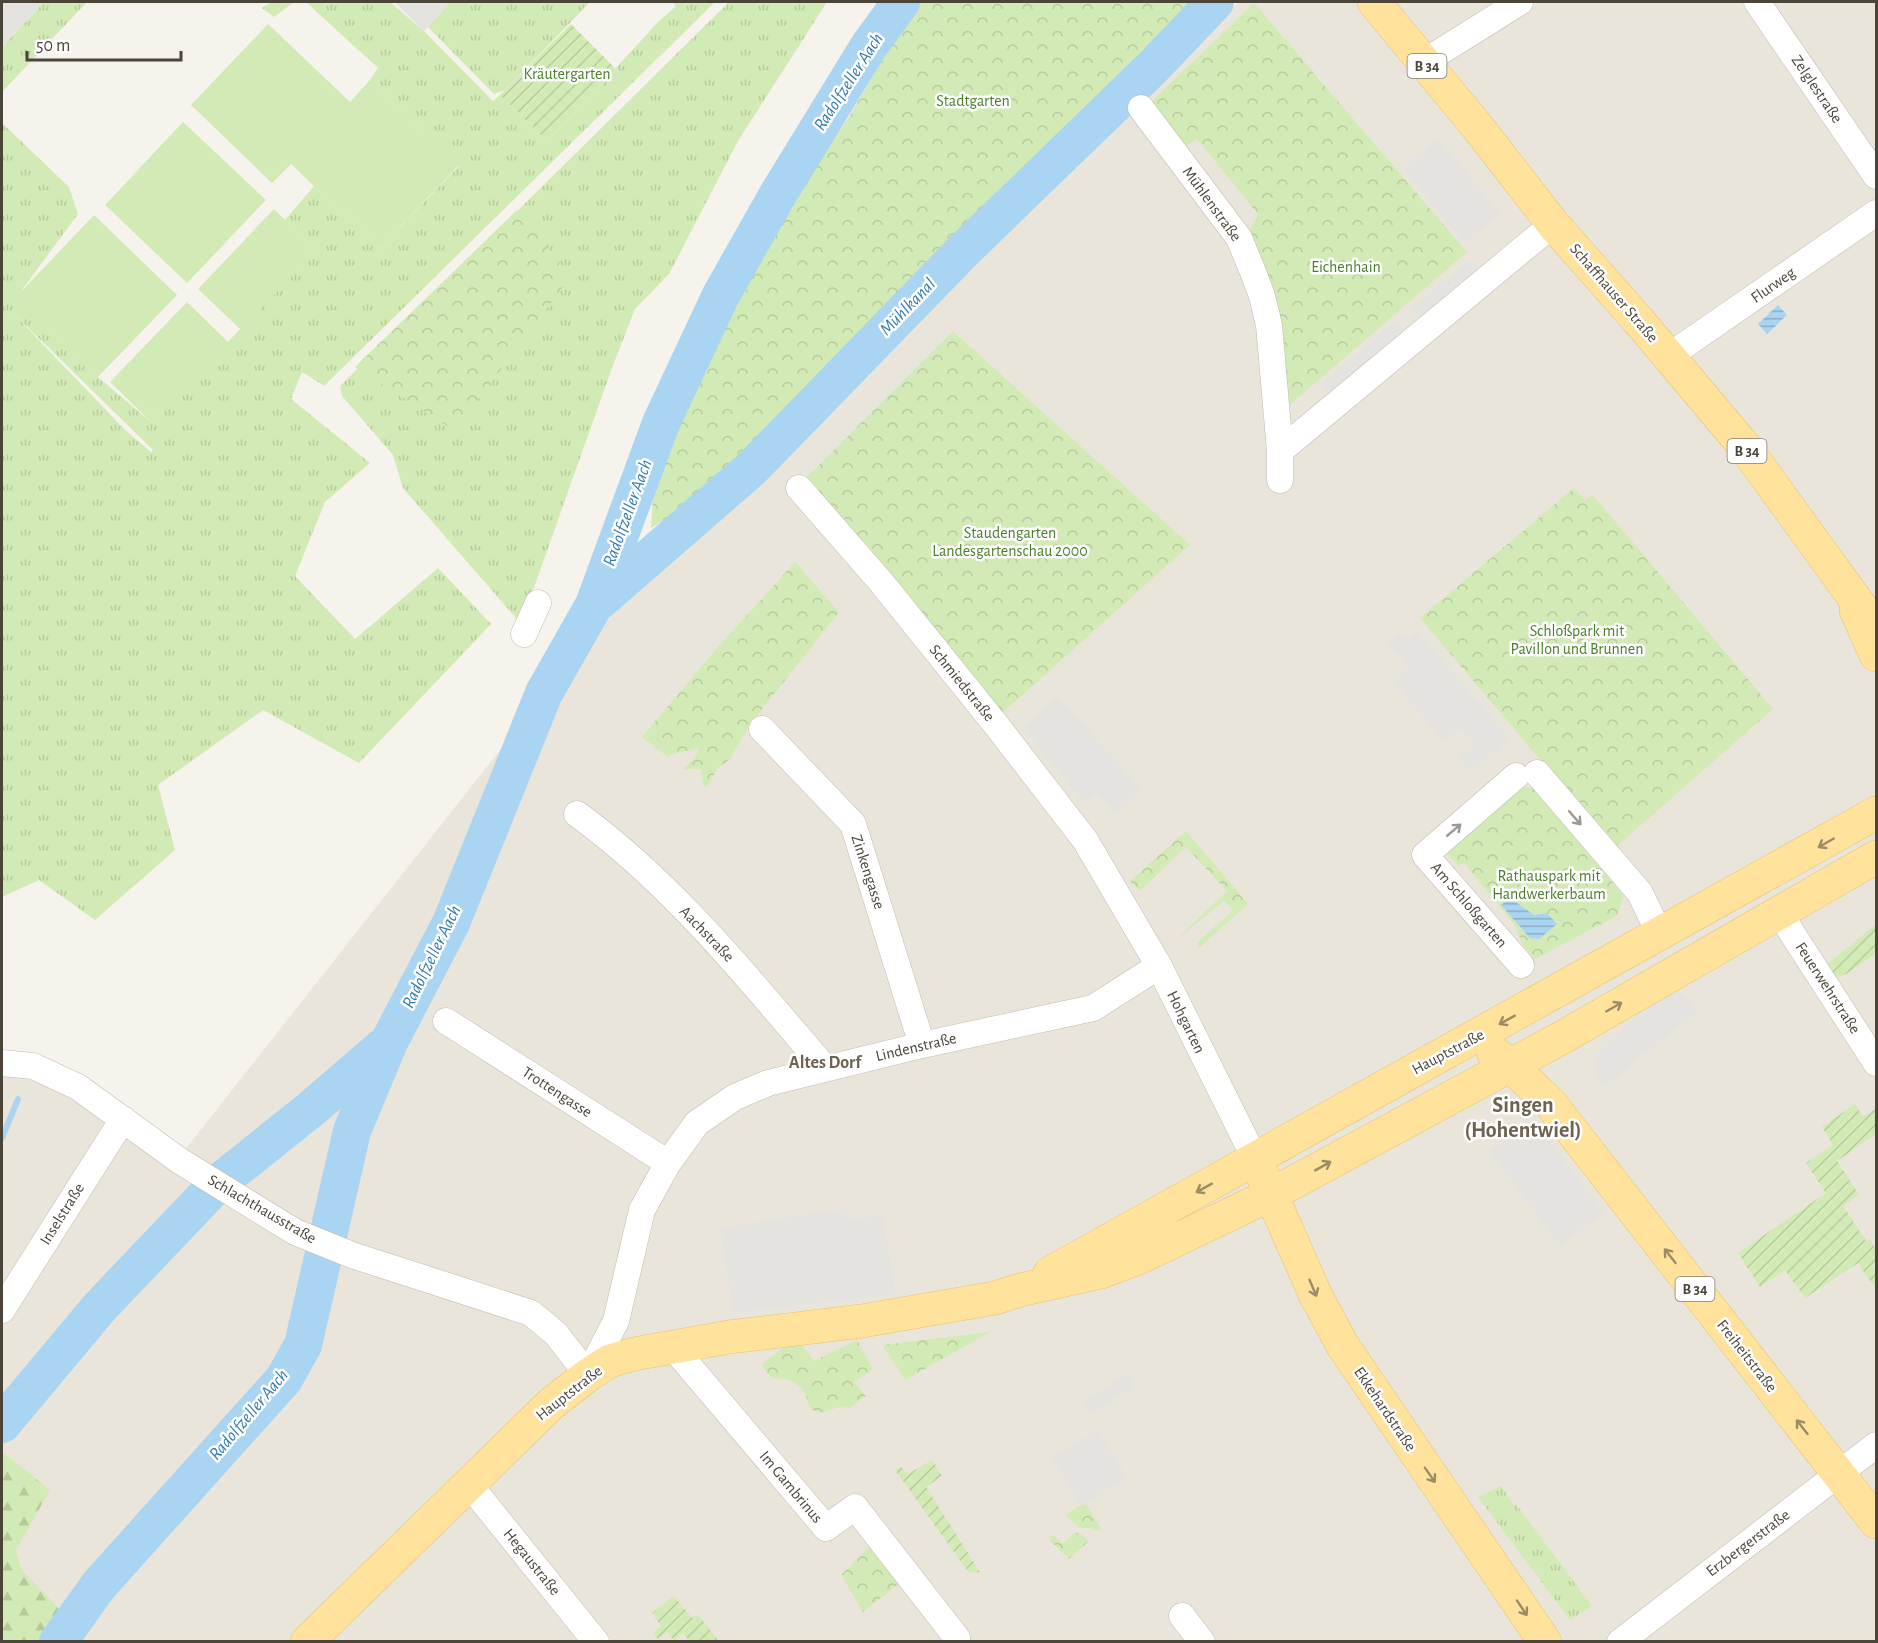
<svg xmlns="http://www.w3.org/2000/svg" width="1878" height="1643" font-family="'Alegreya Sans',sans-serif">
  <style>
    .residential { fill: #eae5da }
    .grass { fill: url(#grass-tufts); fill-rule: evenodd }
    .forest { fill: url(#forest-firs) }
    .park { fill: url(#park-crowns) }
    .garden { fill: url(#garden-furrows) }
    .pitch { fill: #d2eab5 }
    .parking { fill: #e5e3e0 }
    .water { fill: url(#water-rules) }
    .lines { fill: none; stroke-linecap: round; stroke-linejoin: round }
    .stream { stroke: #a9d4f2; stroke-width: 6 }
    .river { stroke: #a9d4f2; stroke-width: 38 }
    .minor-casing { stroke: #c2bbae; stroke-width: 27 }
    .major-casing { stroke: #e6c16a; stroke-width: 34 }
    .minor { stroke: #fff; stroke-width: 26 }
    .major { stroke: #ffe39c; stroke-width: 33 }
    .oneway { stroke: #9c9892 }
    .oneway2 { stroke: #9c8c66 }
    .labels { text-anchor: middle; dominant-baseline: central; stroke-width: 5; stroke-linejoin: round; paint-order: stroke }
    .shield { fill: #fff; stroke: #817c74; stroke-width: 1.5 }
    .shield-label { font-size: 15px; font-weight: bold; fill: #4b4439 }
    .park-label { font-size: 16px; fill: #4a7f2a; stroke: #fff }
    .street-label { font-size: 16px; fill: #4b4439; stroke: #fff }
    .water-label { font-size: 18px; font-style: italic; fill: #2e7ab2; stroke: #fff }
    .neighbourhood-label { font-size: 18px; font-weight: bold; fill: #6e6250; stroke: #fff }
    .district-label { font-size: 22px; font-weight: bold; fill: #6e6250; stroke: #fff }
  </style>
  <defs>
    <pattern id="grass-tufts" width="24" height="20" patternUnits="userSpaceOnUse" patternTransform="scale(1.5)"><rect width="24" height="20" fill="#d2eab5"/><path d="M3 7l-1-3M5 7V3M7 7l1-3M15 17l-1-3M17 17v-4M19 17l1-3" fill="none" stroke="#b6ca9c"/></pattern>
    <pattern id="forest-firs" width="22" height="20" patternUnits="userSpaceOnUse" patternTransform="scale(1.5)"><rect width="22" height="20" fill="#d2eab5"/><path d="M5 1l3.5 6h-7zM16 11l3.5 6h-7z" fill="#b6ca9c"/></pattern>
    <pattern id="park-crowns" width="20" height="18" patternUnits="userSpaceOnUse" patternTransform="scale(1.5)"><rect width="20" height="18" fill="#d2eab5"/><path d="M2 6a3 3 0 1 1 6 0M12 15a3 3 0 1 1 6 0" fill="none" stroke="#b6ca9c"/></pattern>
    <pattern id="garden-furrows" width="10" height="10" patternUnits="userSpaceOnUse" patternTransform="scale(1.5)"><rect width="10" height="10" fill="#d2eab5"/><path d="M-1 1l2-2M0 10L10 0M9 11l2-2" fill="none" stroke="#b6ca9c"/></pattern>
    <pattern id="water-rules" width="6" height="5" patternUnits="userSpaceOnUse" patternTransform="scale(1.5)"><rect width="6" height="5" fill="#a9d4f2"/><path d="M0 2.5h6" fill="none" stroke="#8caec5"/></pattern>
  </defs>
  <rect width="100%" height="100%" fill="#f6f3ec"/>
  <path class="residential" d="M 1239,2 L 1876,2 L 1876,1641 L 2,1641 L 2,1069 L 31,1071 L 180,1156 L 631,584 Z"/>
  <path class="grass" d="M 44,2 L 87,2 L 2,92 L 2,47 Z
    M 272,2 L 294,2 L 274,17 L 262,8 Z
    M 306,2 L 390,2 L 424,31 L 493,101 L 500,95 L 547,141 L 617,70 L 616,68 L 658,22 L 676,6 L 672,2 L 715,2 L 324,386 L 302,372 L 291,399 L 370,463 L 325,502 L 295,576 L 355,639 L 438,568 L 491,624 L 359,763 L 263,710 L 158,785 L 175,850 L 95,920 L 39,880 L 2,897 L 2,123 L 69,187 L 78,214 L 16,298 L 98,377 L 151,422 L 316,250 L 285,220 L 314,186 L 379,249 L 459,166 L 370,80 L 378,68 ZM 12,312 L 153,450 L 151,452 L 125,430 Z
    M 434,2 L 590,2 L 505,90 L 494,94 L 428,27 L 439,15 Z
    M 729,2 L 827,2 L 738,141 L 669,274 L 635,309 L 612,368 L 521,624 L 403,488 L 393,455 L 342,396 L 340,386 Z
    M 1501,1486 L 1507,1494 L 1506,1495 L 1514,1505 L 1516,1504 L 1592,1606 L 1570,1620 L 1478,1497 Z"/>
  <path class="forest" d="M 4,1453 L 50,1490 L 16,1550 L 21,1569 L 65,1615 L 47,1641 L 2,1641 L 2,1457 Z"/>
  <path class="park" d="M 917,2 L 1216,2 L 962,248 L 750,467 L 651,528 L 658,412 L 796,190 L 847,120 Z
    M 1254,3 L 1467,252 L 1285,409 L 1245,241 L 1258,214 L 1197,139 L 1181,149 L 1147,106 Z
    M 517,210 L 571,276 L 455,431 L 355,367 Z
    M 953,331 L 1190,545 L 1000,715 L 801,483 Z
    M 1574,488 L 1585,500 L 1593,495 L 1773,709 L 1615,848 L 1420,618 Z
    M 795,562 L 839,612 L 749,726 L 730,759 L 718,768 L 706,788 L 703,785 L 701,769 L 683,769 L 695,757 L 700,748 L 669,755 L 668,757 L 642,737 L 717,648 Z
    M 1515,786 L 1533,788 L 1623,895 L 1618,915 L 1535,959 L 1523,945 L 1514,924 L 1464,863 L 1458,866 L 1442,848 Z
    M 1186,831 L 1248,904 L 1199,948 L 1197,943 L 1233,910 L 1224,901 L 1174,942 L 1227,891 L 1186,847 L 1140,891 L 1130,881 Z
    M 990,1332 L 905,1380 L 882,1345 Z
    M 796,1337 L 814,1361 L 857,1340 L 873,1369 L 854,1382 L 866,1396 L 849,1408 C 835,1403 824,1418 813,1410 C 808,1406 808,1400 805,1394 C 799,1382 785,1376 773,1379 L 761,1365 Z
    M 1086,1504 L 1101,1529 L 1096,1531 L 1090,1528 L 1080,1528 L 1065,1515 L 1081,1505 Z
    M 1074,1533 L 1079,1533 L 1089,1541 L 1069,1559 L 1050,1541 L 1050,1536 L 1054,1536 L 1063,1543 Z
    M 879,1538 L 909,1576 L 863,1612 L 841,1575 Z"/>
  <path class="garden" d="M 571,24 L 617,70 L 547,141 L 500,95 Z
    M 1876,924 L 1876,956 L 1875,954 L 1846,974 L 1831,980 L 1825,966 Z
    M 1855,1104 L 1863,1117 L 1876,1108 L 1876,1134 L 1837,1161 L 1859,1195 L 1843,1206 L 1866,1241 L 1870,1239 L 1876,1250 L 1876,1263 L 1872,1265 L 1876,1272 L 1876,1290 L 1858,1263 L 1805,1298 L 1785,1270 L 1760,1287 L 1738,1253 L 1826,1193 L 1806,1163 L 1833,1145 L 1822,1127 Z
    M 932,1460 L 942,1476 L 926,1487 L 980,1572 L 969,1573 L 895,1470 L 901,1467 L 908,1474 Z
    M 674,1596 L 692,1618 L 698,1615 L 719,1641 L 690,1641 L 683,1634 L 674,1641 L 667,1632 L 658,1639 L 653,1633 L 661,1626 L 652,1613 Z"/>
  <path class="pitch" d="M 268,24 L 350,102 L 370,80 L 459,165 L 379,249 L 291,164 L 272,183 L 191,105 Z
    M 183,122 L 266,200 L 187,283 L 105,205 Z
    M 274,209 L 316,250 L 241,330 L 198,289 Z
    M 94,215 L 177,295 L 98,377 L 15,298 Z
    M 187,302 L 229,343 L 151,422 L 110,382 Z"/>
  <path class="parking" d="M 2,2 L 44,2 L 2,47 Z
    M 394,2 L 451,2 L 424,31 Z
    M 1438,138 L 1500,213 L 1464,243 L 1403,168 Z
    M 1470,260 L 1486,280 L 1427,329 L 1411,309 Z
    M 1396,321 L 1413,341 L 1337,403 L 1321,383 Z
    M 1418,631 L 1509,738 L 1470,772 L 1459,759 L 1475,745 L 1460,728 L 1444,741 L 1393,682 L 1409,668 L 1388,644 L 1403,632 L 1409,639 Z
    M 1058,696 L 1119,764 L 1141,791 L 1116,814 L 1096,792 L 1084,803 L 1023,727 Z
    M 1676,989 L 1698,1012 L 1641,1056 L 1608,1085 L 1597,1081 L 1595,1057 L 1634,1017 Z
    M 1533,1119 L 1604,1213 L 1560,1246 L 1489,1151 Z
    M 845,1208 L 850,1221 L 882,1214 L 896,1294 L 734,1313 L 720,1228 Z
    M 1130,1372 L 1133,1387 L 1088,1416 L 1084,1402 Z
    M 1097,1430 L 1126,1475 L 1121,1481 L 1086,1504 L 1081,1505 L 1052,1458 Z"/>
  <path class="water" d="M 1778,305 L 1787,315 L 1767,334 L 1758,324 Z
    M 1510,898 L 1534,915 L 1547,913 L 1557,924 L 1539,939 L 1530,938 L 1501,905 Z"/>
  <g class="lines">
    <path class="stream" d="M 2,1138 L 18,1099"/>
    <path class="river" d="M 597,603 L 751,469 L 964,250 L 1153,67 L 1215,2
      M 2,1424 L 99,1308 L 216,1185 L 311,1109 L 383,1047
      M 58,1642 L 99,1585 L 284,1379 L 303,1345 L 352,1131 L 389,1042 L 451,923 L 544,693 L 594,605 L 661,423 L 721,295 L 777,196 L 869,46 L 901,2"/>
    <defs>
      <path id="minor" d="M 1757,2 L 1876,176
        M 1424,62 L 1520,2
        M 1141,108 L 1239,238 L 1253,272 L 1262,296 L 1269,325 L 1280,451 L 1280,480
        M 1669,356 L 1876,213
        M 1280,451 L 1553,224
        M 799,488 L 881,582 L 997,726 L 1085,840 L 1159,966 L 1255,1159
        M 524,634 L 538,603
        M 762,729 L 853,824 L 922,1045
        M 1537,773 L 1640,893 L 1660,935
        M 1516,776 L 1425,855 L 1521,965
        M 577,814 C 673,884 748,978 825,1068
        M 1781,911 L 1790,930 L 1876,1063
        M 446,1021 L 668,1163
        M 2,1063 L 33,1066 L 78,1087 L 180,1161 L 295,1232 L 352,1255 L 531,1313 L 556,1334 L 588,1375 L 616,1321 L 642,1210 L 668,1163 L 697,1123 L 735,1097 L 768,1083 L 922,1045 L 1093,1008 L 1159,966
        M 2,1310 L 123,1119
        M 672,1346 L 826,1528 L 855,1507 L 957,1638
        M 468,1483 L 596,1642
        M 1182,1616 L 1202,1642
        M 1620,1642 L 1876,1445"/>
      <path id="major" d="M 1374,2 L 1480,130 L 1553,224 L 1638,320 L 1744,446 L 1876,628
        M 1856,610 L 1876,655
        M 1493,1052 L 1509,1064 L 1551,1104 L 1876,1522
        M 1262,1174 L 1316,1296 L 1343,1346 L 1545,1642
        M 1050,1273 L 1876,813
        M 307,1642 L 551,1404 L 588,1375 L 610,1361 L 634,1354 L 729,1337 L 862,1321 L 995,1298 L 1020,1290 L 1101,1272 L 1143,1256 L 1272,1194 L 1563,1037 L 1876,857"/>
    </defs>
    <use href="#minor" class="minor-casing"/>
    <use href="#major" class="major-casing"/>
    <use href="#minor" class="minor"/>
    <use href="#major" class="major"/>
  </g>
  <defs><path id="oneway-shaft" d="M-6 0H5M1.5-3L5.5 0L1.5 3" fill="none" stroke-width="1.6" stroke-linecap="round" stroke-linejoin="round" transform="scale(1.5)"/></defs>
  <g class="oneway">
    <use href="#oneway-shaft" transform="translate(1575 818) rotate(49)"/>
    <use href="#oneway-shaft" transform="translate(1454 830) rotate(-40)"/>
  </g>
  <g class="oneway2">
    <use href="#oneway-shaft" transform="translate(1826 843) rotate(150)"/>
    <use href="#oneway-shaft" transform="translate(1614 1007) rotate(-30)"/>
    <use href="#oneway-shaft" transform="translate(1507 1020) rotate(151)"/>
    <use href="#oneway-shaft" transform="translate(1323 1166) rotate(-29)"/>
    <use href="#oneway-shaft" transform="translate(1204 1188) rotate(151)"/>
    <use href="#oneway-shaft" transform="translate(1670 1256) rotate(-128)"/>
    <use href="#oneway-shaft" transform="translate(1313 1288) rotate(67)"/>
    <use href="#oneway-shaft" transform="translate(1802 1427) rotate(-128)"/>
    <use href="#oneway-shaft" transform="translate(1430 1475) rotate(55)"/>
    <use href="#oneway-shaft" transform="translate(1522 1608) rotate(56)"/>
  </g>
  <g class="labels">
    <g class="shield">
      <rect x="1407.5" y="54" width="39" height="24" rx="4.5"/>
      <rect x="1727.5" y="439" width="39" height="24" rx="4.5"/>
      <rect x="1675.5" y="1277" width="39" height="24" rx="4.5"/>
    </g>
    <g class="shield-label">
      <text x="1427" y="66">B 34</text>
      <text x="1747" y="451">B 34</text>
      <text x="1695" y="1289">B 34</text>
    </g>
    <g class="park-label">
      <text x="567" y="74">Kräutergarten</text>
      <text x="973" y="101">Stadtgarten</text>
      <text x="1346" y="267">Eichenhain</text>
      <text x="1010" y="533">Staudengarten<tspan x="1010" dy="18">Landesgartenschau 2000</tspan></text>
      <text x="1577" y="631">Schloßpark mit<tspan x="1577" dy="18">Pavillon und Brunnen</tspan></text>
      <text x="1549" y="876">Rathauspark mit<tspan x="1549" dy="18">Handwerkerbaum</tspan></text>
    </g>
    <g class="street-label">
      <text transform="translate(1817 89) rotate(56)">Zelglestraße</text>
      <text transform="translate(1212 204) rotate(54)">Mühlenstraße</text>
      <text transform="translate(1773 285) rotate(-35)">Flurweg</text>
      <text transform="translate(1614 293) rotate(49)">Schaffhauser Straße</text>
      <text transform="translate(962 683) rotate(51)">Schmiedstraße</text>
      <text transform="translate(868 872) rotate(72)">Zinkengasse</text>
      <text transform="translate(1469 905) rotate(49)">Am Schloßgarten</text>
      <text transform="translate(707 934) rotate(46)">Aachstraße</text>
      <text transform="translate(1828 988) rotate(57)">Feuerwehrstraße</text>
      <text transform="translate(1186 1022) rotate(64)">Hohgarten</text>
      <text transform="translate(916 1047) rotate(-13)">Lindenstraße</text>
      <text transform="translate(1448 1052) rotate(-28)">Hauptstraße</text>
      <text transform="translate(557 1092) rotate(33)">Trottengasse</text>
      <text transform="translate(262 1209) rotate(30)">Schlachthausstraße</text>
      <text transform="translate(62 1214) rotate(-58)">Inselstraße</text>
      <text transform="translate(1747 1356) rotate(52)">Freiheitstraße</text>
      <text transform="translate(569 1393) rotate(-38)">Hauptstraße</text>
      <text transform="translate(1385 1409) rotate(56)">Ekkehardstraße</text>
      <text transform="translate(791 1487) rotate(50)">Im Gambrinus</text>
      <text transform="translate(1748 1543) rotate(-37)">Erzbergerstraße</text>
      <text transform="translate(532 1562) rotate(51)">Hegaustraße</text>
    </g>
    <g class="water-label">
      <text transform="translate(849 82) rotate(-57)">Radolfzeller Aach</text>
      <text transform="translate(908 307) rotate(-46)">Mühlkanal</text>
      <text transform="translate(628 513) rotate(-70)">Radolfzeller Aach</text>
      <text transform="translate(432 957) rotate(-64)">Radolfzeller Aach</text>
      <text transform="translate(249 1415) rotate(-50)">Radolfzeller Aach</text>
    </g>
    <g class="neighbourhood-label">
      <text x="825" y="1063">Altes Dorf</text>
    </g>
    <g class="district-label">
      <text x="1523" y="1105">Singen<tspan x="1523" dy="25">(Hohentwiel)</tspan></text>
    </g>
  </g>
  <rect width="1878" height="1643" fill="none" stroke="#4b4439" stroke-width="6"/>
  <path d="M27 51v9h154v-9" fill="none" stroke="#4b4439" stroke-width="3"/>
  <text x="36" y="51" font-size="18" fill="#4b4439" stroke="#ffffff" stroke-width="4.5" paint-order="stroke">50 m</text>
</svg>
